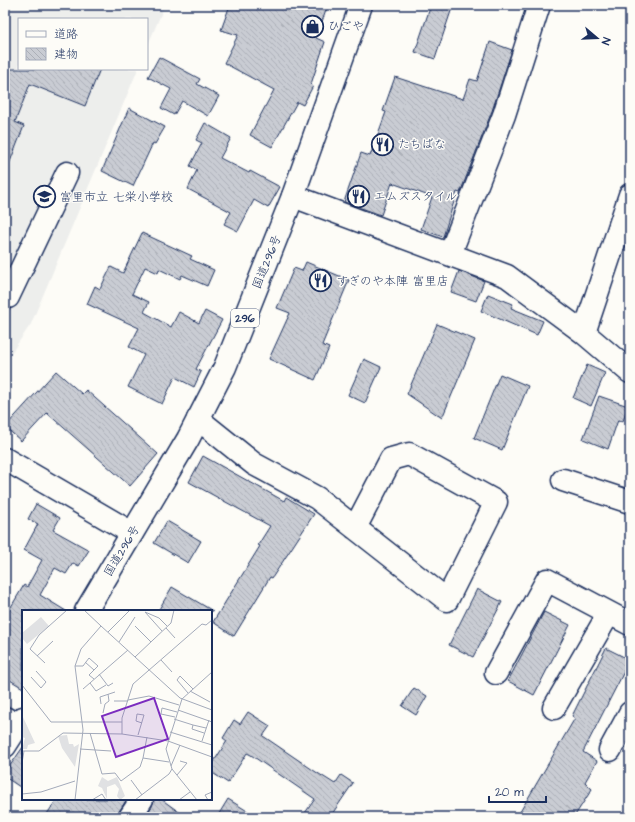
<svg xmlns="http://www.w3.org/2000/svg" width="635" height="822" font-family="'Architects Daughter','Klee One',sans-serif">
  <style>
    .built { fill: #edeeec }
    .building { fill: url(#building-back-hatch); stroke: #1b2f5e }
    .lines { fill: none; stroke-linecap: round; stroke-linejoin: round }
    .minor-casing { stroke: #1b2f5e; stroke-width: 25 }
    .highway-casing { stroke: #1b2f5e; stroke-width: 25 }
    .minor { stroke: #fdfcf7; stroke-width: 22 }
    .highway { stroke: #fdfcf7; stroke-width: 22 }
    .labels { text-anchor: middle; dominant-baseline: central; stroke-width: 3; stroke-linejoin: round; paint-order: stroke }
    .shield { fill: #fdfcf7; stroke: #5f6c8c; stroke-width: 1 }
    .shield-label { font-size: 11px; font-weight: bold; fill: #1b2f5e }
    .poi-label { font-size: 12px; fill: #1b2f5e; stroke: #fdfcf7; text-anchor: start }
    .street-label { font-size: 12px; fill: #1b2f5e; stroke: #fdfcf7 }
    .inset-road { fill: none; stroke: #a3aaba; stroke-width: 1 }
    .view { fill: #7b2cbf; fill-opacity: 0.15; stroke: #7b2cbf; stroke-width: 2 }
    .inset-edge { fill: none; stroke: #1b2f5e; stroke-width: 2 }
  </style>
  <defs>
    <pattern id="building-back-hatch" width="6" height="6" patternUnits="userSpaceOnUse"><rect width="6" height="6" fill="#c9ccd3"/><path d="M-1 5l2 2M0 0l6 6M5-1l2 2" fill="none" stroke="#acb0b8"/></pattern>
  </defs>
  <rect width="100%" height="100%" fill="#fdfcf7"/>
  <filter id="ink" filterUnits="userSpaceOnUse"><feTurbulence type="fractalNoise" baseFrequency=".025" numOctaves="2"/><feDisplacementMap in="SourceGraphic" scale="8" xChannelSelector="R" yChannelSelector="G"/><feConvolveMatrix kernelMatrix="1 2 1 2 8 2 1 2 1" color-interpolation-filters="sRGB"/></filter>
  <g filter="url(#ink)">
    <path class="built" d="M 5,5 L 158,5 L 164,7 L 147,47 L 147,19 L 19,19 L 19,69 L 138,69 L 31,324 L 5,362 Z"/>
    <path class="building" d="M 230,5 L 328,5 L 316,38 L 325,42 L 311,84 L 313,86 L 303,105 L 297,102 L 272,147 L 250,135 L 274,90 L 224,63 L 238,35 L 221,30 Z
      M 431,5 L 453,5 L 435,59 L 415,52 Z
      M 490,42 L 512,50 L 492,111 L 460,193 L 457,192 L 443,237 L 421,229 L 432,197 L 392,183 L 381,215 L 344,202 L 361,153 L 370,156 L 386,112 L 383,111 L 395,77 L 463,99 L 470,79 L 477,81 Z
      M 159,57 L 200,79 L 197,84 L 219,96 L 208,116 L 182,101 L 174,115 L 161,108 L 171,89 L 148,77 Z
      M 5,69 L 100,69 L 85,106 L 30,84 L 15,122 L 24,126 L 6,172 Z
      M 129,108 L 165,127 L 155,144 L 153,143 L 133,186 L 102,171 Z
      M 205,123 L 231,138 L 220,158 L 249,173 L 250,171 L 280,187 L 268,208 L 254,200 L 238,231 L 224,224 L 231,212 L 188,189 L 197,170 L 190,166 L 202,143 L 196,140 Z
      M 142,233 L 192,256 L 190,259 L 214,270 L 207,286 L 182,275 L 180,279 L 159,269 L 158,273 L 145,267 L 132,294 L 149,302 L 144,312 L 171,327 L 179,312 L 199,323 L 205,311 L 222,320 L 196,369 L 201,372 L 194,387 L 175,377 L 162,404 L 128,387 L 144,355 L 129,347 L 139,328 L 87,304 L 95,286 L 100,289 L 111,267 L 123,273 Z
      M 306,262 L 349,280 L 322,345 L 329,348 L 315,380 L 269,359 L 290,313 L 277,308 L 294,268 L 302,271 Z
      M 459,271 L 484,281 L 476,301 L 451,292 Z
      M 488,294 L 513,304 L 511,308 L 543,321 L 537,335 L 481,311 Z
      M 437,324 L 475,340 L 442,418 L 407,394 Z
      M 364,359 L 381,367 L 365,403 L 348,395 Z
      M 587,365 L 605,373 L 591,406 L 573,398 Z
      M 56,371 L 82,394 L 86,390 L 158,454 L 130,486 L 47,413 L 21,441 L 5,427 Z
      M 500,374 L 528,386 L 502,450 L 474,438 Z
      M 599,396 L 628,406 L 623,421 L 618,420 L 608,449 L 583,439 Z
      M 203,456 L 284,501 L 286,497 L 314,514 L 272,578 L 270,577 L 234,636 L 213,622 L 260,546 L 258,545 L 270,526 L 189,482 Z
      M 36,504 L 60,518 L 53,530 L 89,550 L 79,566 L 73,563 L 66,574 L 55,568 L 40,595 L 66,611 L 23,611 L 23,688 L 5,677 L 5,617 L 24,585 L 27,587 L 42,560 L 24,550 L 38,524 L 28,519 Z
      M 167,521 L 201,541 L 188,563 L 154,543 Z
      M 172,587 L 213,611 L 158,611 Z
      M 477,589 L 502,602 L 473,657 L 449,645 Z
      M 544,612 L 570,625 L 534,695 L 508,681 Z
      M 606,648 L 630,660 L 583,752 L 597,761 L 585,782 L 592,789 L 574,817 L 517,817 L 575,718 L 572,716 Z
      M 414,688 L 427,696 L 416,715 L 402,706 Z
      M 248,712 L 270,726 L 263,736 L 316,772 L 335,784 L 341,775 L 353,783 L 330,817 L 302,817 L 315,799 L 251,755 L 247,753 L 228,783 L 211,772 L 211,766 L 227,741 L 223,738 L 234,720 L 240,724 Z
      M 23,747 L 23,789 L 5,777 L 5,773 Z
      M 57,799 L 127,799 L 120,810 L 118,817 L 45,817 Z
      M 154,799 L 161,799 L 186,817 L 145,817 L 152,806 Z
      M 228,799 L 257,817 L 217,817 Z"/>
    <g class="lines">
      <defs>
        <path id="minor" d="M 293,196 L 507,276 L 584,333 L 630,372
          M 450,254 L 504,115 L 539,5
          M 8,297 L 67,173
          M 584,333 L 630,195
          M 198,419 L 254,464 L 317,498 L 447,600 L 496,502 L 409,454 L 391,459 L 355,528
          M 5,459 L 132,533
          M 563,480 L 630,502
          M 496,673 L 547,580 L 630,624
          M 554,708 L 609,613
          M 5,718 L 18,726
          M 610,750 L 630,713
          M 130,817 L 142,799"/>
        <path id="highway" d="M 86,611 L 188,439 L 225,367 L 293,196 L 361,5
          M 5,746 L 23,718"/>
      </defs>
      <use href="#minor" class="minor-casing"/>
      <use href="#highway" class="highway-casing"/>
      <use href="#minor" class="minor"/>
      <use href="#highway" class="highway"/>
    </g>
  </g>
  <defs>
    <symbol id="shop-ring" viewBox="-11 -11 22 22"><circle r="9.5" fill="#fdfcf7" stroke="#1b2f5e" stroke-width="1.5"/><path d="M-5-2.5h2.3a2.7 3.5 0 0 1 5.4 0H5L5.5 6h-11ZM-1.5-2.5h3a1.5 2.3 0 0 0-3 0Z" fill="#1b2f5e"/></symbol>
    <symbol id="restaurant-ring" viewBox="-11 -11 22 22"><circle r="9.5" fill="#fdfcf7" stroke="#1b2f5e" stroke-width="1.5"/><path d="M-5-6h1v4h1v-4h1v4h1v-4h1v5L-1.5 .5V6h-2V.5L-5-1ZM5-6V6H3V1.5H1.5Q1.5-4 5-6Z" fill="#1b2f5e"/></symbol>
    <symbol id="school-ring" viewBox="-11 -11 22 22"><circle r="9.5" fill="#fdfcf7" stroke="#1b2f5e" stroke-width="1.5"/><path d="M0-5L7-2L0 1L-7-2ZM-4 1L0 2.5L4 1V4Q0 6-4 4Z" fill="#1b2f5e"/></symbol>
  </defs>
  <g fill-rule="evenodd">
    <use href="#shop-ring" x="300" y="14" width="25" height="25"/>
    <use href="#restaurant-ring" x="370" y="132" width="25" height="25"/>
    <use href="#restaurant-ring" x="346" y="184" width="25" height="25"/>
    <use href="#school-ring" x="32" y="184" width="25" height="25"/>
    <use href="#restaurant-ring" x="308" y="268" width="25" height="25"/>
  </g>
  <g class="labels">
    <rect class="shield" x="231" y="309" width="28" height="18" rx="3"/>
    <g class="shield-label">
      <text x="245" y="318">296</text>
    </g>
    <g class="poi-label">
      <text x="328" y="26">ひごや</text>
      <text x="398" y="144">たちばな</text>
      <text x="374" y="196">エムズスタイル</text>
      <text x="60" y="197">富里市立 七栄小学校</text>
      <text x="336" y="281">すぎのや本陣 富里店</text>
    </g>
    <g class="street-label">
      <text transform="translate(267 262) rotate(-68)">国道296号</text>
      <text transform="translate(122 551) rotate(-59)">国道296号</text>
    </g>
  </g>
  <g transform="translate(22 610)">
    <rect width="190" height="190" fill="#fdfcf7"/>
    <path d="M 19,7 L 27,16 L 5,34 L 0,28 L 0,23 Z" fill="#e0e1e3"/>
    <path d="M 0,105 L 13,133 L 6,135 L 5,139 L 0,139 L 3,128 L 0,127 ZM 45,125 L 47,134 L 51,134 L 52,137 L 57,134 L 53,157 L 40,138 L 36,126 ZM 80,167 L 86,171 L 95,167 L 103,186 L 98,190 L 95,186 L 97,179 L 93,174 L 85,177 L 85,189 L 80,178 L 76,176 Z" fill="#e0e1e3"/>
    <path class="inset-road" d="M 79,16 L 158,88 L 190,100M 113,16 L 129,32M 144,18 L 153,28M 140,21 L 123,2 L 137,8 L 145,16M 86,22 L 108,0M 97,32 L 113,7M 15,46 L 31,31M 113,47 L 149,13 L 152,0M 139,50 L 150,62M 63,52 L 72,60M 23,53 L 8,39 L 17,25 L 45,0M 53,56 L 61,56 L 67,48 L 76,56 L 67,65 L 72,69M 77,64 L 86,76 L 91,73M 9,67 L 19,78 L 24,72 L 14,61M 68,73 L 74,81 L 84,75M 0,75 L 29,112 L 100,112M 61,79 L 106,40M 168,81 L 188,92M 166,83 L 155,70 L 158,66 L 171,79M 106,90 L 127,86 L 157,95M 92,91 L 106,91M 79,94 L 78,87 L 93,82M 156,100 L 190,112M 81,103 L 83,94 L 87,91 L 86,84M 153,107 L 139,104 L 140,98 L 155,102M 152,109 L 171,115M 148,122 L 190,135M 68,123 L 80,164 L 93,163 L 99,171 L 118,157 L 121,148 L 147,152M 182,123 L 170,119 L 171,115 L 184,118M 100,124 L 100,108 L 111,74 L 180,14 L 184,15 L 190,10M 116,125 L 122,105 L 115,104 L 114,111 L 120,113M 180,131 L 187,110M 58,139 L 89,141M 0,141 L 17,141 L 41,123 L 100,124 L 146,131 L 190,147M 121,148 L 125,127M 0,153 L 2,141M 149,156 L 158,135M 155,165 L 165,153 L 158,151M 109,170 L 120,185M 0,184 L 19,182 L 53,171M 53,190 L 61,120 L 53,56 L 59,39 L 79,16 L 62,0M 70,190 L 80,184 L 84,190M 113,190 L 147,164 L 150,159M 157,190 L 168,182M 175,190 L 150,159 L 144,139 L 160,89 L 190,62M 186,190 L 183,185 L 190,182"/>
    <path class="view" d="M 132,88 L 146,129 L 94,147 L 80,106 Z"/>
    <rect width="190" height="190" class="inset-edge"/>
  </g>
  <rect width="635" height="822" fill="none" stroke="#fdfcf7" stroke-width="20"/>
  <rect x="10" y="10" width="615" height="802" fill="none" stroke="#1b2f5e" stroke-width="1.5" filter="url(#ink)"/>
  <rect x="18" y="18" width="130" height="52" fill="#fdfcf7" stroke="#a3aaba"/>
  <rect x="26" y="31" width="20" height="6" fill="#fdfcf7" stroke="#a3aaba"/>
  <text x="54" y="38" font-size="12" fill="#1b2f5e">道路</text>
  <rect x="26" y="48" width="20" height="12" fill="url(#building-back-hatch)" stroke="#a3aaba"/>
  <text x="54" y="58" font-size="12" fill="#1b2f5e">建物</text>
  <g transform="translate(597 38) rotate(109)" stroke="#fdfcf7" stroke-width="3" paint-order="stroke">
  <path d="M0-3L7 15L0 10L-7 15Z" fill="#1b2f5e"/>
  <text y="-6" font-size="11" font-weight="bold" text-anchor="middle" fill="#1b2f5e">N</text>
  </g>
  <path d="M489 796v6h57v-6" fill="none" stroke="#1b2f5e" stroke-width="2"/>
  <text x="495" y="796" font-size="12" fill="#1b2f5e" stroke="#fdfcf7" stroke-width="3" paint-order="stroke">20 m</text>
</svg>
